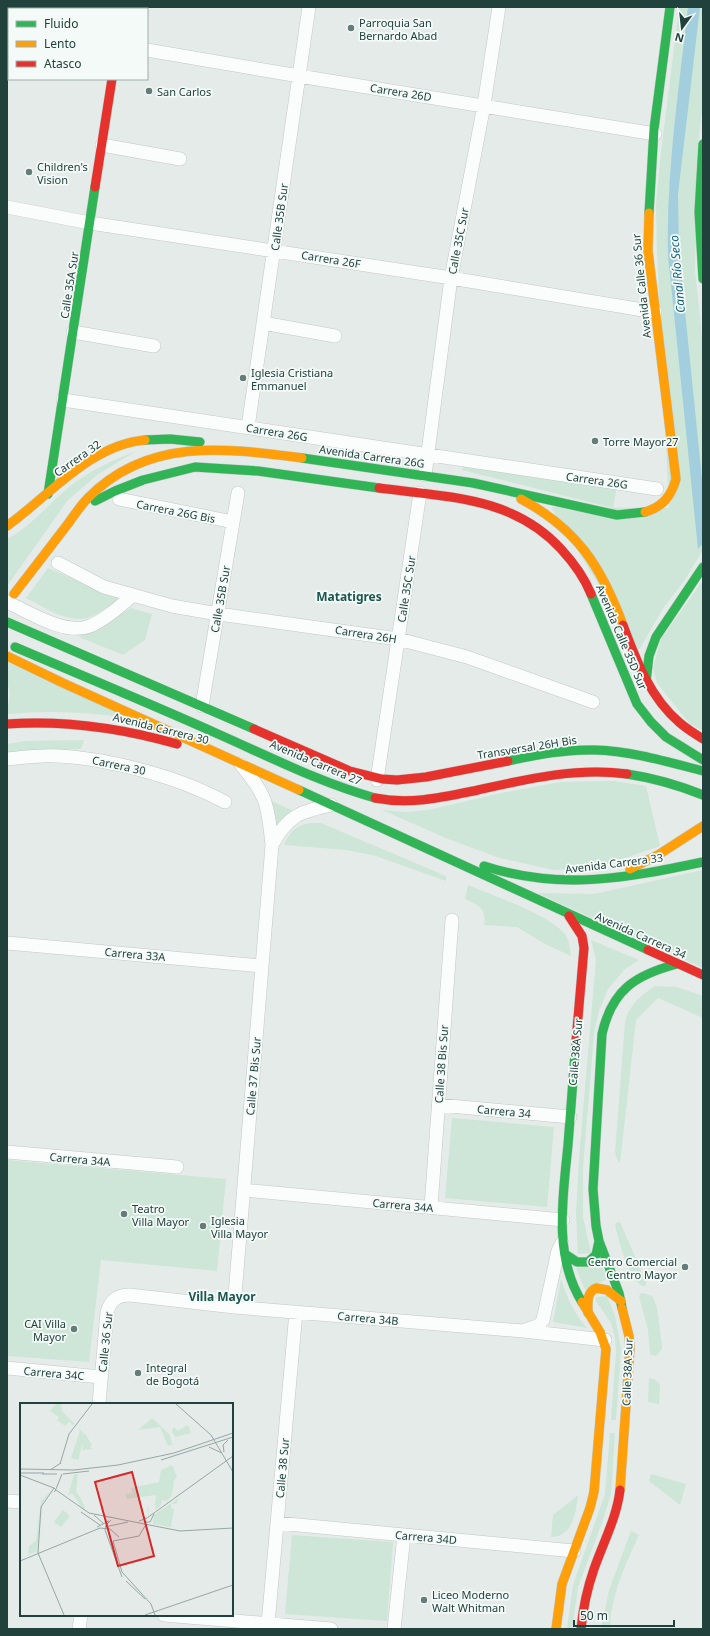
<svg xmlns="http://www.w3.org/2000/svg" width="710" height="1636" font-family="'Noto Sans',sans-serif">
  <style>
    .green { fill: #cde6d7 }
    .water { fill: #a2cedd }
    .lines { fill: none; stroke-linecap: round; stroke-linejoin: round }
    .street-casing { stroke: #c2c8c6; stroke-width: 14 }
    .fast-casing { stroke: #c1c9c7; stroke-width: 10 }
    .slow-casing { stroke: #c1c9c7; stroke-width: 10 }
    .jam-casing { stroke: #c1c9c7; stroke-width: 10 }
    .street { stroke: #fbfcfc; stroke-width: 13 }
    .fast { stroke: #30b455; stroke-width: 9 }
    .slow { stroke: #ff9f0a; stroke-width: 9 }
    .jam { stroke: #e5322d; stroke-width: 9 }
    .poi-dot { fill: #657c79; stroke: #f4faf7; stroke-width: 1.5 }
    .labels { text-anchor: middle; dominant-baseline: central; stroke-width: 3.5; stroke-linejoin: round; paint-order: stroke }
    .poi-label { font-size: 11px; fill: #20413c; stroke: #f4faf7; text-anchor: start }
    .street-label { font-size: 11px; fill: #20413c; stroke: #f4faf7 }
    .water-label { font-size: 12px; font-style: italic; fill: #146584; stroke: #f4faf7 }
    .neighbourhood-label { font-size: 12px; font-weight: bold; fill: #1a564d; stroke: #f4faf7 }
    .inset-road { fill: none; stroke: #96a7a4; stroke-width: 1 }
    .view { fill: #d62828; fill-opacity: 0.15; stroke: #d62828; stroke-width: 2 }
    .inset-edge { fill: none; stroke: #20413c; stroke-width: 2 }
  </style>
  <rect width="100%" height="100%" fill="#e5ebe9"/>
  <path class="green" d="M 679,7 L 703,7 L 703,99 L 698,146 L 695,270 L 703,348 L 703,550 L 684,581 L 664,607 L 639,650 L 551,507 L 669,508 L 657,254 L 656,206 L 660,161 Z
    M 136,451 L 97,475 L 68,500 L 7,586 L 7,539 C 29,528 49,504 68,488 C 88,471 112,461 136,451 Z
    M 464,464 L 617,486 L 613,508 L 462,470 Z
    M 48,568 L 119,599 C 109,605 98,615 87,618 C 66,623 43,606 26,598 Z
    M 703,580 L 703,731 L 689,723 L 657,683 L 653,668 L 661,639 Z
    M 131,608 L 152,614 L 145,640 L 123,655 L 79,637 L 103,626 Z
    M 7,662 L 129,718 C 88,712 48,710 7,714 L 10,693 L 7,681 Z
    M 84,740 L 81,749 L 23,751 L 7,753 L 7,744 L 25,741 Z
    M 614,781 L 646,786 L 660,846 L 599,867 L 554,870 L 500,858 L 448,839 L 382,810 L 406,812 L 428,810 L 506,792 L 560,782 Z
    M 271,801 L 294,811 L 285,816 L 276,826 L 275,811 Z
    M 309,823 L 321,823 L 446,876 L 446,881 L 376,856 L 347,850 L 284,845 C 291,831 294,827 309,823 Z
    M 703,870 L 703,968 L 537,893 L 594,894 Z
    M 468,885 C 492,895 547,914 564,933 C 569,939 570,948 571,956 L 545,944 L 517,927 L 484,925 C 487,908 478,905 465,899 Z
    M 591,940 L 639,960 L 625,969 L 608,989 L 599,1011 L 594,1033 L 583,1168 L 583,1217 L 591,1253 L 578,1254 L 576,1214 L 579,1159 L 596,959 Z
    M 655,986 L 677,987 L 703,996 L 703,1018 L 658,998 L 636,1020 L 620,1163 L 618,1161 L 615,1153 L 625,1022 C 629,1005 641,995 655,986 Z
    M 452,1118 L 554,1127 L 547,1207 L 445,1198 Z
    M 7,1160 L 226,1179 L 217,1271 L 101,1260 L 89,1362 L 7,1356 Z
    M 620,1222 L 646,1282 L 645,1286 C 629,1286 619,1239 615,1226 L 616,1223 Z
    M 601,1264 L 607,1279 L 585,1290 L 576,1268 Z
    M 561,1279 C 567,1298 574,1313 587,1328 L 553,1322 Z
    M 643,1293 L 652,1296 L 657,1307 L 662,1346 L 662,1349 L 656,1356 L 650,1355 L 648,1330 L 639,1296 L 640,1294 Z
    M 607,1296 L 615,1316 L 621,1348 L 616,1420 L 611,1420 L 616,1351 L 615,1337 L 611,1323 L 596,1301 L 596,1297 Z
    M 649,1378 L 654,1379 L 660,1384 L 659,1404 L 648,1402 Z
    M 610,1433 L 615,1433 L 611,1494 L 602,1523 L 578,1587 L 572,1629 L 567,1629 L 573,1585 L 605,1494 Z
    M 651,1474 L 686,1484 L 680,1505 L 649,1481 Z
    M 578,1495 C 576,1512 573,1537 551,1537 L 553,1515 Z
    M 631,1531 L 639,1535 C 625,1566 611,1594 610,1629 L 601,1629 L 609,1590 Z
    M 292,1535 L 393,1542 L 387,1621 L 285,1614 Z"/>
  <path class="water" d="M 688,7 L 700,7 L 678,194 L 679,252 L 703,489 L 703,543 L 698,549 L 668,255 C 666,172 679,89 688,7 Z"/>
  <g class="lines">
    <defs>
      <path id="street" d="M 7,30 L 9,30
        M 147,50 L 299,76 L 655,134
        M 102,145 L 180,159
        M 7,207 L 90,223 L 451,278 L 655,312
        M 263,323 L 335,336
        M 73,332 L 154,346
        M 63,400 L 657,489
        M 248,427 L 309,7
        M 425,475 L 451,278 L 484,105 L 499,7
        M 119,499 L 233,522
        M 58,563 L 104,587 L 172,606 L 218,614 L 398,639 L 467,657 L 593,702
        M 7,602 C 28,612 66,636 90,626 C 106,619 119,607 132,596
        M 202,706 L 238,493
        M 7,759 C 19,758 31,756 43,756 C 62,755 82,758 101,761 C 144,769 186,781 225,802
        M 377,780 L 420,493
        M 272,845 C 288,815 300,812 331,805
        M 7,943 L 262,966
        M 439,1105 L 570,1117
        M 7,1152 L 177,1167
        M 244,1190 L 563,1220
        M 431,1207 L 452,920
        M 234,1307 L 272,845 C 268,806 267,795 241,765
        M 525,1330 L 539,1325 L 543,1320 L 558,1251 L 562,1243
        M 7,1368 L 101,1377
        M 99,1404 L 107,1312 C 111,1300 117,1295 130,1295 L 234,1307 L 523,1331 L 605,1340
        M 7,1501 L 21,1502
        M 277,1523 L 574,1551
        M 164,1615 L 331,1629
        M 268,1624 L 296,1312
        M 79,1629 L 81,1615
        M 394,1629 L 404,1535"/>
      <path id="fast" d="M 703,144 L 699,212 L 703,279
        M 649,213 L 654,129 L 670,7
        M 145,440 L 170,439 L 200,442
        M 302,458 L 473,483 L 617,515 L 645,512
        M 48,494 L 95,187
        M 95,501 L 115,491 L 143,480 L 195,467 L 258,471 L 379,488
        M 591,594 L 637,704 L 651,722 L 666,737 L 703,760
        M 7,622 L 254,729
        M 15,647 C 83,676 151,704 218,734 C 270,757 321,783 375,798
        M 646,682 L 649,656 L 656,637 L 703,567
        M 508,761 C 536,755 566,749 595,750 C 632,751 668,762 703,771
        M 627,774 C 654,778 678,785 703,795
        M 299,790 L 648,950
        M 484,866 C 560,891 627,878 703,862
        M 576,1041 C 573,1076 571,1110 568,1145 C 563,1196 553,1256 582,1302
        M 565,1254 L 577,1262 L 588,1262 L 596,1255 L 599,1241
        M 622,1308 L 619,1293 L 599,1241 L 596,1226 L 593,1189 L 602,1034 C 612,990 635,975 677,964"/>
      <path id="slow" d="M 125,7 L 125,9
        M 521,499 C 577,529 601,566 623,625
        M 645,512 C 662,507 671,497 676,479 L 648,251 L 649,213
        M 7,526 C 50,495 90,445 145,440
        M 14,594 C 31,572 47,551 64,529 C 72,519 79,507 88,498 C 148,437 225,448 302,458
        M 7,656 L 63,683 L 299,790
        M 630,869 L 658,855 L 703,826
        M 588,1313 C 588,1303 586,1293 596,1288 L 607,1290 L 621,1301
        M 620,1490 L 630,1348 L 629,1336 L 622,1308
        M 556,1629 L 562,1584 L 590,1508 L 594,1492 L 606,1349 L 600,1332 L 582,1302"/>
      <path id="jam" d="M 95,187 L 112,79
        M 379,488 C 445,497 513,496 561,549 C 574,563 584,577 591,594
        M 623,625 C 636,660 650,698 680,723 C 687,729 695,734 703,739
        M 7,724 C 66,720 121,728 177,744
        M 254,729 L 350,771 L 382,779 L 397,780 L 426,777 L 508,761
        M 375,798 C 411,805 444,797 478,790 C 527,779 577,767 627,774
        M 569,916 L 582,936 L 584,948 L 576,1041
        M 648,950 L 703,975
        M 581,1629 C 583,1608 587,1589 594,1569 C 603,1543 617,1517 620,1490"/>
    </defs>
    <use href="#street" class="street-casing"/>
    <use href="#fast" class="fast-casing"/>
    <use href="#slow" class="slow-casing"/>
    <use href="#jam" class="jam-casing"/>
    <use href="#street" class="street"/>
    <use href="#fast" class="fast"/>
    <use href="#slow" class="slow"/>
    <use href="#jam" class="jam"/>
  </g>
  <g class="poi-dot">
    <circle cx="351" cy="28" r="4"/>
    <circle cx="149" cy="91" r="4"/>
    <circle cx="29" cy="172" r="4"/>
    <circle cx="243" cy="378" r="4"/>
    <circle cx="595" cy="441" r="4"/>
    <circle cx="124" cy="1214" r="4"/>
    <circle cx="203" cy="1226" r="4"/>
    <circle cx="685" cy="1267" r="4"/>
    <circle cx="74" cy="1329" r="4"/>
    <circle cx="138" cy="1373" r="4"/>
    <circle cx="424" cy="1600" r="4"/>
  </g>
  <g class="labels">
    <g class="poi-label">
      <text x="359" y="22">Parroquia San<tspan x="359" dy="13">Bernardo Abad</tspan></text>
      <text x="157" y="91">San Carlos</text>
      <text x="37" y="166">Children's<tspan x="37" dy="13">Vision</tspan></text>
      <text x="251" y="372">Iglesia Cristiana<tspan x="251" dy="13">Emmanuel</tspan></text>
      <text x="603" y="441">Torre Mayor27</text>
      <text x="132" y="1208">Teatro<tspan x="132" dy="13">Villa Mayor</tspan></text>
      <text x="211" y="1220">Iglesia<tspan x="211" dy="13">Villa Mayor</tspan></text>
      <text x="677" y="1261" text-anchor="end">Centro Comercial<tspan x="677" dy="13">Centro Mayor</tspan></text>
      <text x="66" y="1323" text-anchor="end">CAI Villa<tspan x="66" dy="13">Mayor</tspan></text>
      <text x="146" y="1367">Integral<tspan x="146" dy="13">de Bogotá</tspan></text>
      <text x="432" y="1594">Liceo Moderno<tspan x="432" dy="13">Walt Whitman</tspan></text>
    </g>
    <g class="street-label">
      <text transform="translate(401 92) rotate(9)">Carrera 26D</text>
      <text transform="translate(279 217) rotate(-82)">Calle 35B Sur</text>
      <text transform="translate(458 241) rotate(-79)">Calle 35C Sur</text>
      <text transform="translate(331 259) rotate(9)">Carrera 26F</text>
      <text transform="translate(69 285) rotate(-81)">Calle 35A Sur</text>
      <text transform="translate(641 286) rotate(-96)">Avenida Calle 36 Sur</text>
      <text transform="translate(277 432) rotate(9)">Carrera 26G</text>
      <text transform="translate(372 456) rotate(8)">Avenida Carrera 26G</text>
      <text transform="translate(77 458) rotate(-35)">Carrera 32</text>
      <text transform="translate(597 480) rotate(8)">Carrera 26G</text>
      <text transform="translate(176 511) rotate(11)">Carrera 26G Bis</text>
      <text transform="translate(406 589) rotate(-81)">Calle 35C Sur</text>
      <text transform="translate(220 599) rotate(-80)">Calle 35B Sur</text>
      <text transform="translate(366 634) rotate(9)">Carrera 26H</text>
      <text transform="translate(622 637) rotate(67)">Avenida Calle 35D Sur</text>
      <text transform="translate(161 728) rotate(14)">Avenida Carrera 30</text>
      <text transform="translate(527 747) rotate(-9)">Transversal 26H Bis</text>
      <text transform="translate(316 762) rotate(23)">Avenida Carrera 27</text>
      <text transform="translate(119 765) rotate(12)">Carrera 30</text>
      <text transform="translate(614 863) rotate(-7)">Avenida Carrera 33</text>
      <text transform="translate(641 935) rotate(24)">Avenida Carrera 34</text>
      <text transform="translate(135 954) rotate(5)">Carrera 33A</text>
      <text transform="translate(575 1052) rotate(-85)">Calle 38A Sur</text>
      <text transform="translate(441 1064) rotate(-86)">Calle 38 Bis Sur</text>
      <text transform="translate(253 1076) rotate(-85)">Calle 37 Bis Sur</text>
      <text transform="translate(504 1111) rotate(5)">Carrera 34</text>
      <text transform="translate(80 1159) rotate(5)">Carrera 34A</text>
      <text transform="translate(403 1205) rotate(5)">Carrera 34A</text>
      <text transform="translate(368 1318) rotate(5)">Carrera 34B</text>
      <text transform="translate(105 1342) rotate(-84)">Calle 36 Sur</text>
      <text transform="translate(627 1372) rotate(-88)">Calle 38A Sur</text>
      <text transform="translate(54 1373) rotate(5)">Carrera 34C</text>
      <text transform="translate(282 1468) rotate(-85)">Calle 38 Sur</text>
      <text transform="translate(426 1537) rotate(5)">Carrera 34D</text>
    </g>
    <g class="water-label">
      <text transform="translate(677 274) rotate(-95)">Canal Río Seco</text>
    </g>
    <g class="neighbourhood-label">
      <text x="349" y="596">Matatigres</text>
      <text x="222" y="1296">Villa Mayor</text>
    </g>
  </g>
  <g transform="translate(20 1403)">
    <rect width="213" height="213" fill="#e5ebe9"/>
    <path d="M 36,1 L 41,1 L 42,8 L 55,21 L 53,22 L 49,19 L 45,23 L 37,17 L 39,14 L 30,8 ZM 132,15 L 150,32 L 152,42 L 148,43 L 140,24 L 118,27 ZM 168,22 L 171,30 L 155,34 L 152,28 L 154,24 L 158,28 ZM 57,23 L 63,30 L 64,35 L 56,65 L 58,57 L 51,55 L 60,28 ZM 64,29 L 72,42 L 70,44 L 73,46 L 62,47 ZM 152,62 L 157,74 L 154,77 L 152,95 L 153,85 L 151,94 L 146,98 L 142,97 L 141,102 L 135,107 L 136,102 L 128,103 L 129,112 L 124,115 L 128,112 L 127,103 L 135,102 L 136,92 L 106,96 L 106,91 L 112,90 L 111,85 L 139,79 L 141,67 ZM 54,71 L 58,71 L 56,89 L 61,95 L 65,105 L 64,108 L 52,90 L 48,93 ZM 31,87 L 23,99 L 17,148 L 0,156 L 8,152 L 9,143 L 16,138 L 22,91 L 22,97 ZM 159,95 L 156,101 L 151,100 L 151,105 L 154,106 L 151,124 L 133,121 L 134,112 ZM 43,107 L 50,113 L 41,124 L 34,119 Z" fill="#cde6d7"/>
    <path class="inset-road" d="M 156,1 L 191,32 L 213,69M 189,44 L 202,50M 204,49 L 203,42 L 208,37M 141,57 L 213,34M 40,61 L 49,31 L 72,1M 0,66 L 54,67 L 98,62 L 154,50 L 213,30M 30,67 L 41,60M 0,70 L 24,70M 22,71 L 37,71M 43,71 L 69,68M 0,72 L 34,85M 36,86 L 42,71M 36,87 L 69,110 L 160,128 L 213,125M 34,89 L 36,87 L 34,85 L 21,104 L 18,150 L 44,212M 61,109 L 80,122M 74,112 L 84,121M 91,117 L 86,122 L 85,127 L 102,174M 119,118 L 127,115 L 213,53M 125,119 L 130,119 L 134,111M 125,123 L 119,133 L 93,138 L 102,169 L 131,201 L 135,212M 77,124 L 89,118M 85,124 L 108,119M 0,158 L 80,125 L 90,126 L 99,134M 106,178 L 125,196M 125,212 L 213,182"/>
    <path class="view" d="M 112,69 L 134,153 L 98,163 L 75,79 Z"/>
    <rect width="213" height="213" class="inset-edge"/>
  </g>
  <rect width="710" height="1636" fill="none" stroke="#20413c" stroke-width="16"/>
  <rect x="8" y="8" width="140" height="72" fill="#f4faf7" stroke="#9fb0ac"/>
  <rect x="16" y="21" width="20" height="6" fill="#30b455" stroke="#9fb0ac"/>
  <text x="44" y="28" font-size="12" fill="#20413c">Fluido</text>
  <rect x="16" y="41" width="20" height="6" fill="#ff9f0a" stroke="#9fb0ac"/>
  <text x="44" y="48" font-size="12" fill="#20413c">Lento</text>
  <rect x="16" y="61" width="20" height="6" fill="#e5322d" stroke="#9fb0ac"/>
  <text x="44" y="68" font-size="12" fill="#20413c">Atasco</text>
  <g transform="translate(682 28) rotate(195)" stroke="#f4faf7" stroke-width="3" paint-order="stroke">
  <path d="M0-3L7 15L0 10L-7 15Z" fill="#20413c"/>
  <text y="-6" font-size="11" font-weight="bold" text-anchor="middle" fill="#20413c">N</text>
  </g>
  <path d="M574 1620v6h100v-6" fill="none" stroke="#20413c" stroke-width="2"/>
  <text x="580" y="1620" font-size="12" fill="#20413c" stroke="#f4faf7" stroke-width="3" paint-order="stroke">50 m</text>
</svg>
